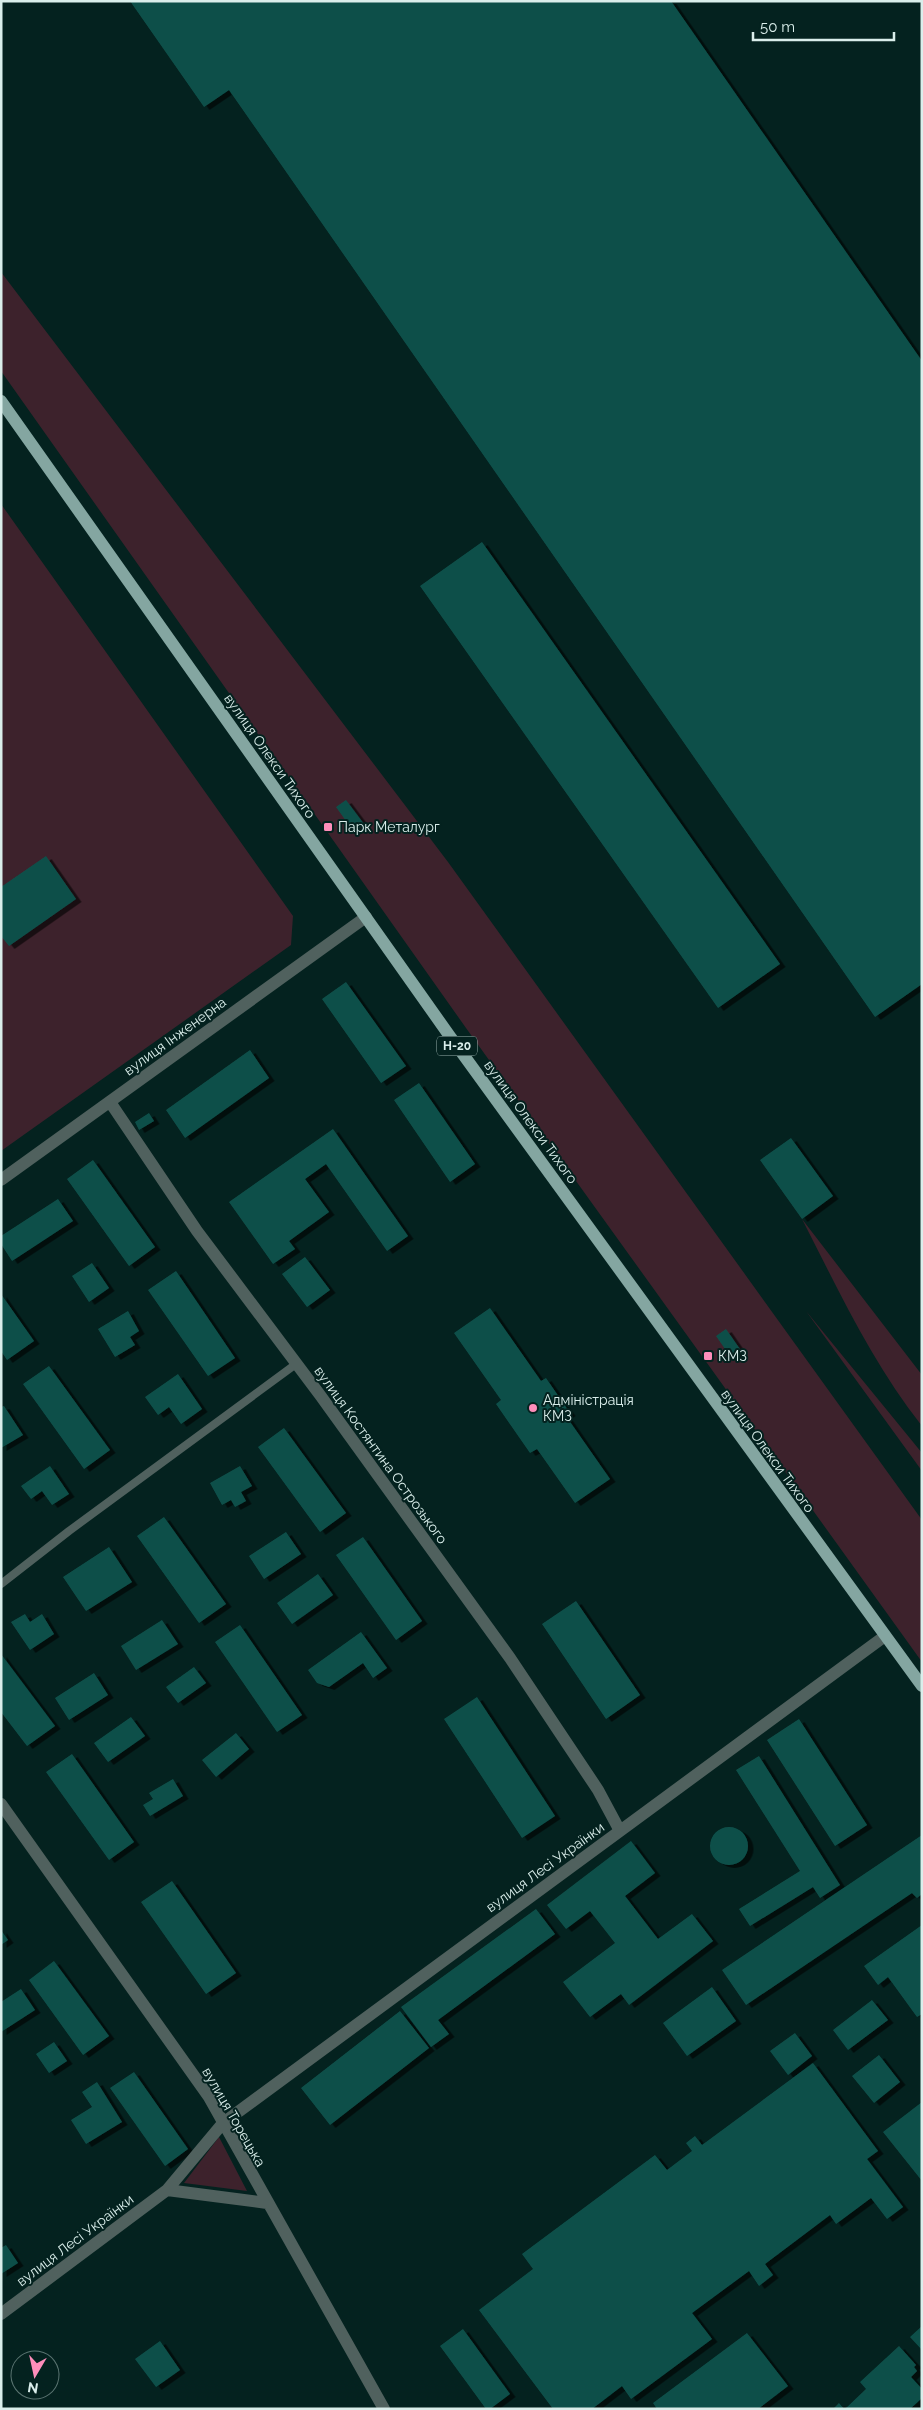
<svg xmlns="http://www.w3.org/2000/svg" width="923" height="2410" font-family="Raleway,sans-serif">
  <style>
    .green { fill: #3d222c }
    .building { fill: #10504a; filter: url(#shadow) }
    .lines { fill: none; stroke-linecap: round; stroke-linejoin: round }
    .lane { stroke: #50615e; stroke-width: 8 }
    .street { stroke: #50615e; stroke-width: 12 }
    .primary { stroke: #84a6a1; stroke-width: 12 }
    .poi-dot { fill: #fe8ebb; stroke: #04221f; stroke-width: 2 }
    .labels { text-anchor: middle; dominant-baseline: central; stroke-width: 4; stroke-linejoin: round; paint-order: stroke }
    .shield { fill: #04221f; stroke: #9ab1ae; stroke-width: 1 }
    .shield-label { font-size: 12px; font-weight: bold; fill: #daeeeb }
    .street-label { font-size: 14px; fill: #daeeeb; stroke: #04221f }
    .poi-label { font-size: 14px; fill: #daeeeb; stroke: #04221f; text-anchor: start }
  </style>
  <defs>
    <filter id="shadow"><feDropShadow dx="5.5" dy="3" stdDeviation="0" flood-color="#0009"/></filter>
  </defs>
  <rect width="100%" height="100%" fill="#04221f"/>
  <path class="green" d="M 1,272 L 448,862 L 922,1520 L 922,1662 L 466,1028 L 1,371 Z
    M 1,504 L 293,916 L 291,945 L 1,1151 Z
    M 802,1219 L 922,1375 L 922,1426 C 872,1363 838,1289 802,1219 Z
    M 806,1311 L 922,1453 L 922,1471 Z
    M 219,2137 L 247,2191 L 184,2183 Z"/>
  <path class="building" d="M 130,1 L 671,1 L 922,361 L 922,984 L 875,1017 L 229,90 L 204,107 Z
    M 482,542 L 780,964 L 718,1008 L 420,586 Z
    M 346,800 L 364,824 L 354,832 L 336,807 Z
    M 46,856 L 76,899 L 9,946 L 1,936 L 1,887 Z
    M 346,982 L 406,1066 L 381,1083 L 322,999 Z
    M 250,1050 L 269,1078 L 185,1138 L 166,1110 Z
    M 419,1083 L 475,1164 L 450,1182 L 394,1100 Z
    M 149,1113 L 154,1121 L 139,1130 L 135,1122 Z
    M 333,1129 L 408,1236 L 387,1251 L 326,1164 L 305,1179 L 329,1212 L 289,1241 L 295,1249 L 273,1264 L 229,1202 Z
    M 791,1138 L 833,1196 L 802,1219 L 760,1160 Z
    M 93,1160 L 155,1247 L 129,1266 L 67,1179 Z
    M 58,1199 L 73,1221 L 12,1261 L 1,1244 L 1,1236 Z
    M 305,1257 L 330,1290 L 307,1307 L 282,1274 Z
    M 92,1263 L 109,1288 L 89,1302 L 72,1276 Z
    M 176,1271 L 235,1358 L 208,1376 L 148,1290 Z
    M 1,1294 L 34,1341 L 7,1360 L 1,1351 Z
    M 490,1308 L 541,1381 L 546,1378 L 570,1413 L 566,1416 L 610,1479 L 575,1503 L 537,1449 L 530,1453 L 496,1404 L 501,1400 L 454,1333 Z
    M 128,1311 L 139,1331 L 130,1337 L 135,1345 L 115,1357 L 98,1329 Z
    M 726,1329 L 742,1352 L 732,1359 L 716,1336 Z
    M 49,1366 L 110,1450 L 84,1469 L 23,1384 Z
    M 178,1374 L 202,1409 L 181,1424 L 169,1407 L 158,1415 L 145,1397 Z
    M 4,1406 L 23,1435 L 1,1448 L 1,1407 Z
    M 284,1428 L 346,1513 L 320,1532 L 258,1447 Z
    M 50,1466 L 69,1494 L 52,1505 L 42,1491 L 31,1499 L 21,1486 Z
    M 240,1466 L 252,1486 L 241,1492 L 246,1501 L 235,1507 L 231,1500 L 222,1505 L 210,1483 Z
    M 164,1517 L 226,1604 L 199,1623 L 137,1536 Z
    M 286,1532 L 301,1554 L 264,1579 L 249,1556 Z
    M 363,1537 L 422,1621 L 396,1640 L 336,1555 Z
    M 109,1547 L 132,1582 L 86,1611 L 63,1577 Z
    M 318,1574 L 333,1595 L 292,1624 L 277,1603 Z
    M 576,1601 L 640,1695 L 606,1719 L 542,1624 Z
    M 25,1614 L 30,1622 L 42,1614 L 54,1634 L 30,1650 L 11,1622 Z
    M 162,1620 L 178,1644 L 136,1670 L 121,1646 Z
    M 240,1625 L 302,1715 L 277,1732 L 215,1642 Z
    M 361,1632 L 387,1668 L 373,1678 L 363,1663 L 329,1687 L 317,1683 L 308,1670 Z
    M 1,1654 L 55,1726 L 27,1746 L 1,1712 Z
    M 194,1667 L 206,1683 L 178,1703 L 166,1687 Z
    M 94,1673 L 108,1695 L 69,1720 L 55,1698 Z
    M 477,1697 L 555,1816 L 522,1838 L 444,1719 Z
    M 131,1717 L 145,1736 L 108,1762 L 94,1743 Z
    M 799,1719 L 867,1825 L 835,1846 L 767,1740 Z
    M 236,1733 L 249,1749 L 216,1777 L 202,1760 Z
    M 72,1754 L 134,1842 L 109,1860 L 46,1772 Z
    M 759,1756 L 840,1885 L 820,1898 L 813,1887 L 750,1926 L 739,1909 L 800,1871 L 736,1770 Z
    M 173,1779 L 183,1796 L 150,1816 L 143,1805 L 153,1799 L 149,1793 Z
    M710 1846a19 19 0 1 1 38 0a19 19 0 1 1-38 0Z
    M 922,1835 L 922,1894 L 917,1898 L 912,1893 L 746,2005 L 722,1970 Z
    M 631,1841 L 655,1873 L 625,1896 L 658,1939 L 692,1914 L 713,1941 L 629,2005 L 621,1994 L 590,2017 L 563,1982 L 615,1943 L 590,1911 L 566,1929 L 547,1905 Z
    M 172,1881 L 236,1973 L 206,1994 L 141,1902 Z
    M 536,1909 L 555,1934 L 438,2020 L 449,2034 L 431,2047 L 401,2007 Z
    M 922,1925 L 922,2014 L 917,2017 L 888,1977 L 878,1985 L 864,1966 Z
    M 1,1930 L 8,1940 L 1,1945 Z
    M 54,1961 L 109,2036 L 83,2055 L 29,1980 Z
    M 712,1987 L 736,2021 L 687,2056 L 663,2023 Z
    M 21,1989 L 35,2010 L 1,2032 L 1,2002 Z
    M 872,2000 L 888,2020 L 848,2050 L 833,2030 Z
    M 400,2011 L 429,2048 L 330,2125 L 301,2088 Z
    M 795,2033 L 812,2056 L 788,2075 L 770,2051 Z
    M 54,2042 L 67,2061 L 49,2073 L 36,2054 Z
    M 879,2055 L 900,2082 L 874,2103 L 852,2076 Z
    M 813,2063 L 878,2151 L 867,2159 L 903,2207 L 887,2219 L 871,2198 L 836,2224 L 830,2215 L 765,2264 L 773,2275 L 759,2286 L 749,2271 L 692,2313 L 712,2339 L 631,2399 L 622,2386 L 592,2409 L 553,2409 L 479,2310 L 533,2269 L 522,2254 L 655,2155 L 667,2170 L 692,2151 L 686,2143 L 695,2136 L 702,2145 Z
    M 134,2072 L 188,2149 L 165,2166 L 110,2088 Z
    M 97,2082 L 122,2122 L 86,2144 L 71,2120 L 92,2107 L 82,2092 Z
    M 922,2102 L 922,2181 L 883,2132 Z
    M 6,2245 L 18,2263 L 1,2274 L 1,2248 Z
    M 922,2326 L 922,2350 L 910,2337 Z
    M 463,2329 L 510,2394 L 490,2409 L 486,2409 L 440,2346 Z
    M 747,2333 L 788,2386 L 758,2409 L 657,2409 L 653,2403 Z
    M 160,2341 L 180,2370 L 156,2387 L 135,2359 Z
    M 899,2346 L 916,2365 L 914,2367 L 917,2371 L 911,2377 L 922,2389 L 922,2398 L 910,2409 L 845,2409 L 866,2389 L 860,2382 Z
    M 839,2403 L 844,2409 L 833,2409 Z"/>
  <g class="lines">
    <path class="lane" d="M 1,1584 L 69,1531 L 296,1364"/>
    <path class="street" d="M 110,1102 L 197,1231 L 320,1395 L 510,1658 L 598,1790 L 620,1831
      M 1,1180 L 366,917
      M 1,1804 L 209,2097 L 384,2409
      M 167,2190 L 267,2203
      M 1,2314 L 167,2190 L 223,2123 L 885,1636"/>
    <path class="primary" d="M 1,401 L 449,1035 L 922,1686"/>
  </g>
  <g class="poi-dot">
    <rect x="323" y="822" width="10" height="10" rx="2.5"/>
    <rect x="703" y="1351" width="10" height="10" rx="2.5"/>
    <circle cx="533" cy="1408" r="5"/>
  </g>
  <g class="labels">
    <rect class="shield" x="437" y="1036.5" width="40" height="19" rx="4"/>
    <g class="shield-label">
      <text x="457" y="1046">Н-20</text>
    </g>
    <g class="street-label">
      <text transform="translate(270 756) rotate(55)">вулиця Олекси Тихого</text>
      <text transform="translate(175 1036) rotate(-36)">вулиця Інженерна</text>
      <text transform="translate(531 1122) rotate(54)">вулиця Олекси Тихого</text>
      <text transform="translate(768 1451) rotate(54)">вулиця Олекси Тихого</text>
      <text transform="translate(381 1455) rotate(54)">вулиця Костянтина Острозького</text>
      <text transform="translate(545 1867) rotate(-36)">вулиця Лесі Українки</text>
      <text transform="translate(234 2117) rotate(60)">вулиця Торецька</text>
      <text transform="translate(75 2240) rotate(-37)">вулиця Лесі Українки</text>
    </g>
    <g class="poi-label">
      <text x="338" y="827">Парк Металург</text>
      <text x="718" y="1356">КМЗ</text>
      <text x="543" y="1400">Адміністрація<tspan x="543" dy="16">КМЗ</tspan></text>
    </g>
  </g>
  <rect width="923" height="2410" fill="none" stroke="#daeeeb" stroke-width="5"/>
  <g transform="translate(35 2375) rotate(189)"><circle r="24" fill="#04221f" stroke="#5a7471"/>
  <path d="M0-4L9 19L0 12L-9 19Z" fill="#fe8ebb"/>
  <text y="-8" font-size="14" font-weight="bold" text-anchor="middle" fill="#daeeeb">N</text>
  </g>
  <path d="M753 32v8h141v-8" fill="none" stroke="#daeeeb" stroke-width="2.5"/>
  <text x="760" y="32" font-size="15" fill="#daeeeb" stroke="#04221f" stroke-width="4" paint-order="stroke">50 m</text>
</svg>
